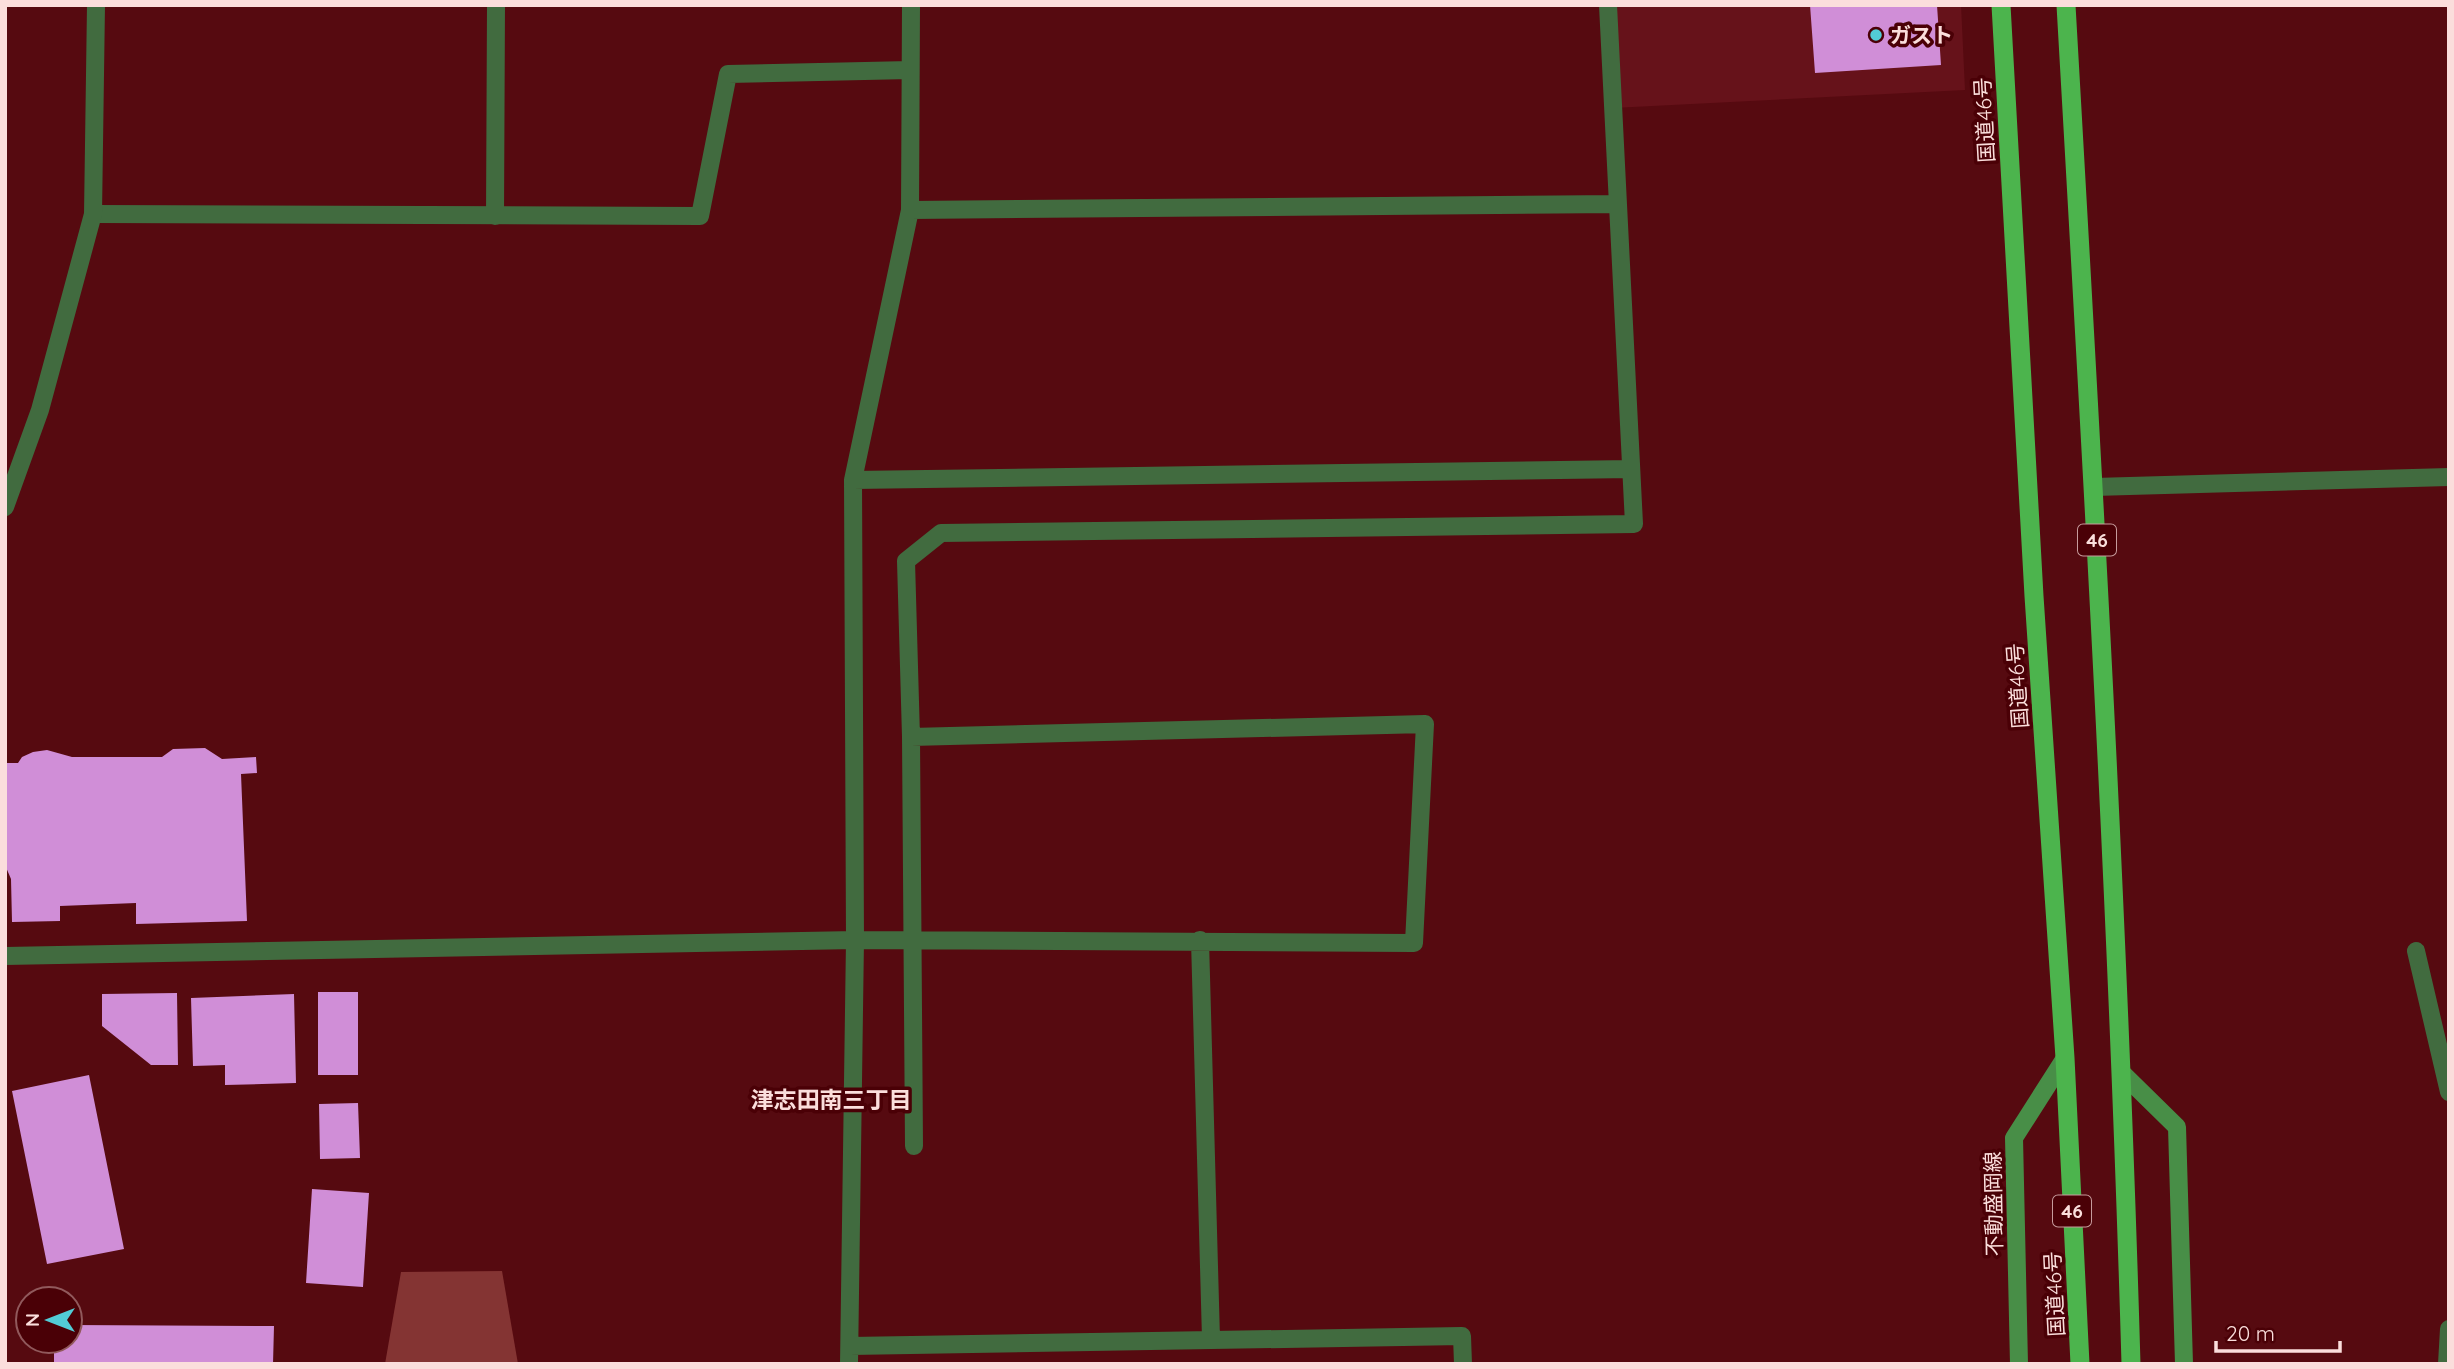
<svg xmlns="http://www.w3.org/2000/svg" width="2454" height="1369" font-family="Quicksand,'Noto Sans JP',sans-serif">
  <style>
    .built { fill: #66121a }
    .green { fill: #843433 }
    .building { fill: #d08ed7 }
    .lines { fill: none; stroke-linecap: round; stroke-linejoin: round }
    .service { stroke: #416b3f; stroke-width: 18 }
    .minor { stroke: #416b3f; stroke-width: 18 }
    .tertiary { stroke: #416b3f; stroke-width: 18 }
    .secondary { stroke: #488e47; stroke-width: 18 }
    .trunk { stroke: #4cb44d; stroke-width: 19 }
    .poi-dot { fill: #52ccd6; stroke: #4a0006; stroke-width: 2.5 }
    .labels { text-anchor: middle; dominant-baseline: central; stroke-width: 7; stroke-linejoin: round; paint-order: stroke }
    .shield { fill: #4a0006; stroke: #c69b9c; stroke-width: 2 }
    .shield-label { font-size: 19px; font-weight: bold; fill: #fbdedc }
    .poi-label { font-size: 21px; font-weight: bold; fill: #fbdedc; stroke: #4a0006; text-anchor: start }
    .street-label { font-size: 21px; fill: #fbdedc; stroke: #4a0006 }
    .neighbourhood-label { font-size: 23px; font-weight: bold; fill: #fbdedc; stroke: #4a0006 }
  </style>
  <rect width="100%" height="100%" fill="#560a10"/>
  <path class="built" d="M 1608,5 L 1961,5 L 1965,90 L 1613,108 Z"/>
  <path class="green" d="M 502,1271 L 518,1364 L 385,1364 L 401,1272 Z"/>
  <path class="building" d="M 1810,5 L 1937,5 L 1941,65 L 1815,73 Z
    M 205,748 L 222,759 L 256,757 L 257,773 L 241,774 L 247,921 L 136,924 L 136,903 L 60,906 L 60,921 L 12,922 L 11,879 L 5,865 L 5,763 L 18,763 L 22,757 L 33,752 L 47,750 L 72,757 L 162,757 L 173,749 Z
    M 318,992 L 358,992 L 358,1075 L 318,1075 Z
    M 177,993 L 178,1065 L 151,1065 L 102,1026 L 102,994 Z
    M 294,994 L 296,1083 L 225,1085 L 225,1065 L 193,1066 L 191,998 Z
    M 89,1075 L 124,1249 L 47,1264 L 12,1091 Z
    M 358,1103 L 360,1158 L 320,1159 L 319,1104 Z
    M 312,1189 L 369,1193 L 363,1287 L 306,1283 Z
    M 70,1325 L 274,1326 L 273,1364 L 54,1364 L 54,1341 L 70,1341 Z"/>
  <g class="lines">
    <path class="service" d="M 2416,951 L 2449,1092
      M 2447,1364 L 2449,1329"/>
    <path class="minor" d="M 910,210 L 1618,204
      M 93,214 L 700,216 L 728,74 L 910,70
      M 495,216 L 496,5
      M 853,480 L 1631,469
      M 2094,487 L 2449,477
      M 1200,940 L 1211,1339
      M 5,956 L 855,940 L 1414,943 L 1425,724 L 911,737
      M 914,1146 L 911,737 L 906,561 L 941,533 L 1634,524 L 1608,5
      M 850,1346 L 1462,1336 L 1463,1364
      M 849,1364 L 855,940 L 853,480 L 910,210 L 911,5"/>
    <path class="tertiary" d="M 5,507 L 40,410 L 93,214 L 96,5"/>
    <path class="secondary" d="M 2123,1074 L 2177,1127 L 2184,1364
      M 2019,1364 L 2014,1138 L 2065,1058"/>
    <path class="trunk" d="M 2001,5 L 2034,596 L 2065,1058 L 2080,1364
      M 2066,5 C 2092,458 2118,910 2131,1364"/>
  </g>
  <circle class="poi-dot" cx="1876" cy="35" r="7"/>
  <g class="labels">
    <g class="shield">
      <rect x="2078" y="524.5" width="38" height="31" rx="5"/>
      <rect x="2053" y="1195.5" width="38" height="31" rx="5"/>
    </g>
    <g class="shield-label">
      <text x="2097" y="540">46</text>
      <text x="2072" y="1211">46</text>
    </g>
    <g class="poi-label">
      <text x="1890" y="35">ガスト</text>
    </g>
    <g class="street-label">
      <text transform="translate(1984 120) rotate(-93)">国道46号</text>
      <text transform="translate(2017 686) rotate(-94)">国道46号</text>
      <text transform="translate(1993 1204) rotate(-91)">不動盛岡線</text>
      <text transform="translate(2054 1294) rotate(-93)">国道46号</text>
    </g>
    <g class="neighbourhood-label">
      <text x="831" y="1099">津志田南三丁目</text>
    </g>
  </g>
  <rect width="2454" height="1369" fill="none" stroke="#fbdedc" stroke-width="14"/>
  <g transform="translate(49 1320) rotate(270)"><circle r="33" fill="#4a0006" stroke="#91595c" stroke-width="2"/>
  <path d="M0-5L12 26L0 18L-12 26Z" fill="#52ccd6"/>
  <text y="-10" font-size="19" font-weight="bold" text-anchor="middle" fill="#fbdedc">N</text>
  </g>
  <path d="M2216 1341v10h124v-10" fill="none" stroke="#fbdedc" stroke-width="3.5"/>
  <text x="2226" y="1341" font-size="21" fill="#fbdedc" stroke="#4a0006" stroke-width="5" paint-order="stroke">20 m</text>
</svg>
